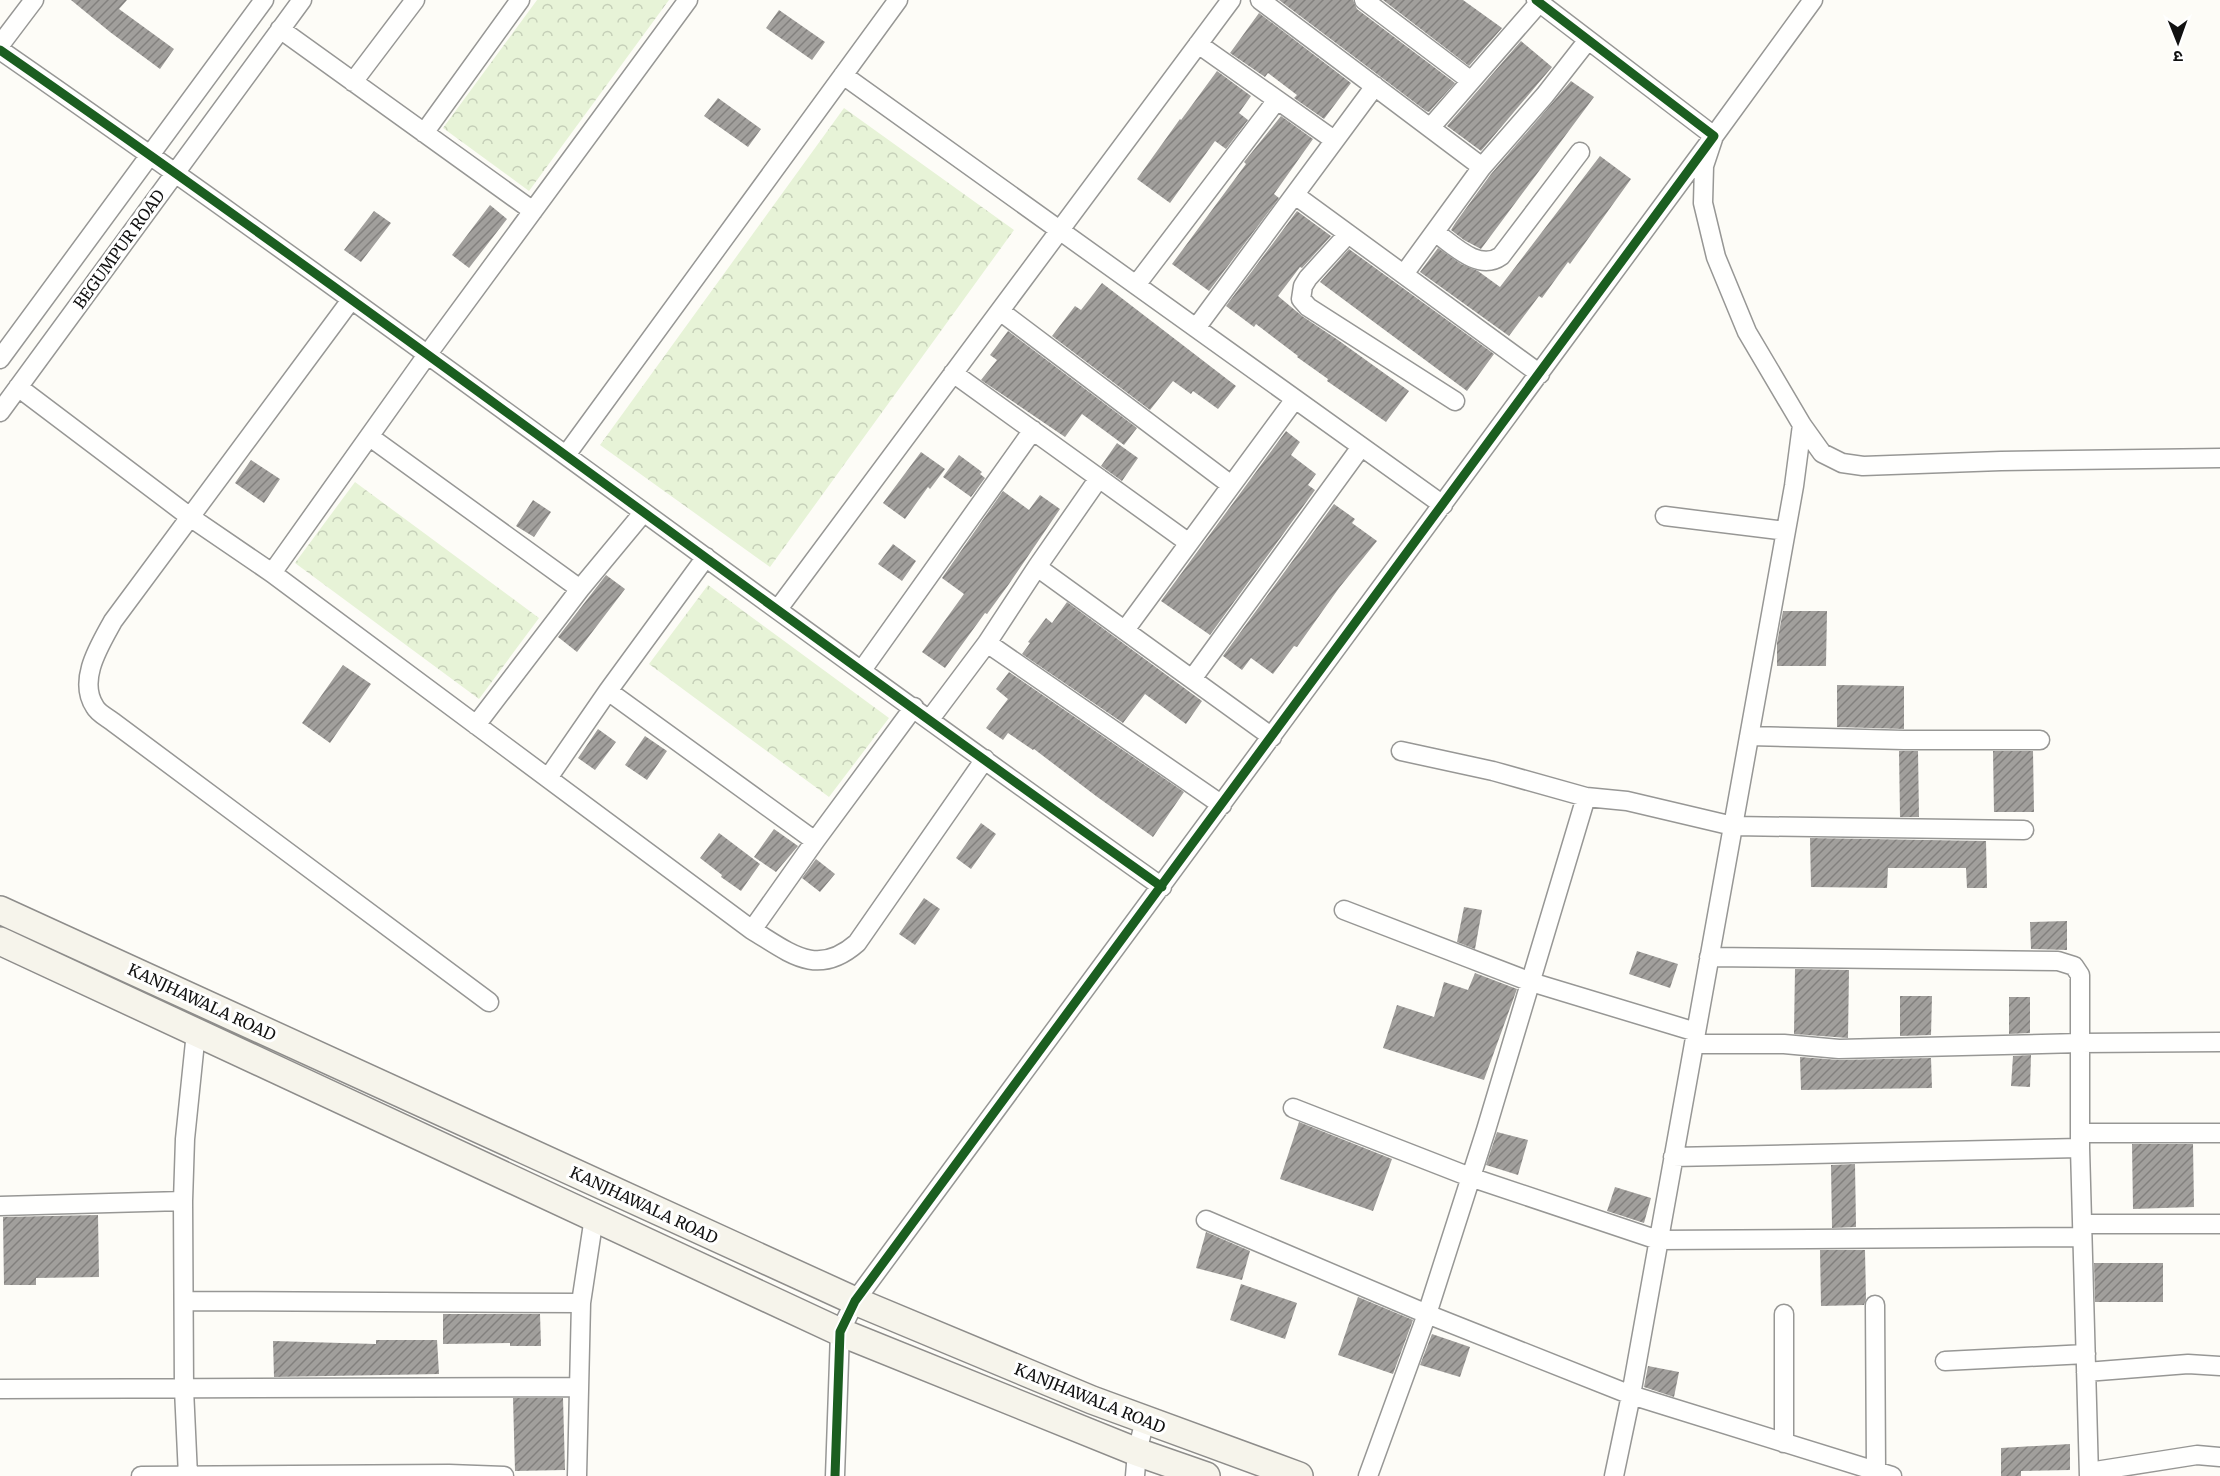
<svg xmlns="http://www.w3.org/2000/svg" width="2220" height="1476" font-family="Merriweather,'Noto Sans Devanagari',serif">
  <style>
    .park { fill: url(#park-crowns) }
    .building { fill: url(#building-hatch) }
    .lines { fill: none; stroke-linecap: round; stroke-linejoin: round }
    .street-casing { stroke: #979795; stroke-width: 21 }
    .secondary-casing { stroke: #8e8d8b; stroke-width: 30 }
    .street { stroke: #fffffe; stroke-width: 18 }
    .secondary { stroke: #f6f4eb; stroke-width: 27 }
    .cycleway-casing { stroke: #fff; stroke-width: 13 }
    .cycleway { stroke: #1b5e20; stroke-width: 9 }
    .labels { text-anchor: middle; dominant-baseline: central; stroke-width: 6; stroke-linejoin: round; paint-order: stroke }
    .street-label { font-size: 16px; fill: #111; stroke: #fff }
  </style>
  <defs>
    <pattern id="park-crowns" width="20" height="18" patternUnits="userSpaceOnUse" patternTransform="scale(1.5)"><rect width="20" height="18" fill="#e7f3d7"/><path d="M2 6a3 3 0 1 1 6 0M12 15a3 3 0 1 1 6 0" fill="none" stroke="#c5cfb8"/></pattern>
    <pattern id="building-hatch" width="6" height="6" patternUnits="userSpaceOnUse" patternTransform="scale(1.5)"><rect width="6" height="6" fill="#a19f9c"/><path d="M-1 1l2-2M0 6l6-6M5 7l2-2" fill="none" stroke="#82807e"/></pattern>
  </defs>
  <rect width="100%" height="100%" fill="#fdfcf7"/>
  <path class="park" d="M 537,0 L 669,0 L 529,191 L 443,128 Z
    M 844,108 L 1014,230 L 770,567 L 600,445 Z
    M 355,482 L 539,618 L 479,699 L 295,563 Z
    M 708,585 L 889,718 L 829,797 L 649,664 Z"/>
  <path class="building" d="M 71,0 L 127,0 L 119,9 L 174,49 L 160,69 L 110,32 Z
    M 1279,0 L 1353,0 L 1357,9 L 1455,83 L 1429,112 L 1426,111 Z
    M 1383,0 L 1463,0 L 1502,28 L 1469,66 Z
    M 779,10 L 825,42 L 812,60 L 766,28 Z
    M 1259,13 L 1351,83 L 1324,119 L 1294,98 L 1297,95 L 1268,73 L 1265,77 L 1230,53 Z
    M 1521,41 L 1552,67 L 1481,151 L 1447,126 Z
    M 1217,71 L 1251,96 L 1239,113 L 1248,120 L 1226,149 L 1215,141 L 1170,203 L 1137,179 L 1180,119 L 1181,120 Z
    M 1571,81 L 1594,97 L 1481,249 L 1464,240 L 1451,230 L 1456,222 L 1491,174 Z
    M 718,98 L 761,129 L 748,147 L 704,116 Z
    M 1281,116 L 1313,139 L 1274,194 L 1279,198 L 1209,291 L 1172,264 L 1246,164 L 1244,162 Z
    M 1600,156 L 1631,179 L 1570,264 L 1568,262 L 1542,298 L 1539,296 L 1509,336 L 1420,272 L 1438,248 L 1461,264 L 1478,271 L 1500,287 Z
    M 490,205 L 507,219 L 469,268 L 452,255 Z
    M 374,211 L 391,223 L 361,262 L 344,250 Z
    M 1297,211 L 1331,236 L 1302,268 L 1300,267 L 1278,296 L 1302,316 L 1338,340 L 1409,391 L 1386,422 L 1327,381 L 1328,379 L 1297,357 L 1298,356 L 1256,324 L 1254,327 L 1226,306 Z
    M 1349,249 L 1494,354 L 1467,391 L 1320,282 Z
    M 1102,283 L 1236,386 L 1218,409 L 1193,391 L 1191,394 L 1173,381 L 1150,410 L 1052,336 L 1075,306 L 1081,310 Z
    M 1008,331 L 1137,428 L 1124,445 L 1082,414 L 1065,437 L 981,380 L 997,360 L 990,355 Z
    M 1286,431 L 1300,442 L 1291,455 L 1316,474 L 1308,485 L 1315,490 L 1210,635 L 1161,601 Z
    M 1117,443 L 1138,458 L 1122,481 L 1101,466 Z
    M 921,452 L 945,469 L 930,489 L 928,487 L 905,519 L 883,503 Z
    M 959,455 L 982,472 L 980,474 L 985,478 L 971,497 L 943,477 Z
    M 251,460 L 280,479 L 264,503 L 235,483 Z
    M 1003,491 L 1029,510 L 1040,495 L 1060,509 L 1009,584 L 987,614 L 985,613 L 945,668 L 922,652 L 964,594 L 942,578 Z
    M 533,500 L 551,512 L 534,537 L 516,526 Z
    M 1334,504 L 1355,519 L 1352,523 L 1377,541 L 1339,588 L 1297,647 L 1294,646 L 1273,674 L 1251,658 L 1242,670 L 1223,656 Z
    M 893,544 L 916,561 L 902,581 L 878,564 Z
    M 606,575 L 625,589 L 577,652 L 558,637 Z
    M 1067,602 L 1202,701 L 1186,724 L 1145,694 L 1123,723 L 1022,654 L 1030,643 L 1028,642 L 1046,618 L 1052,623 Z
    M 1783,611 L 1827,611 L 1826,666 L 1777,666 L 1777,643 Z
    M 343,665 L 371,684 L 330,743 L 302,723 Z
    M 1009,672 L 1184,792 L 1153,837 L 1096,796 L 1034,749 L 1033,750 L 1008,733 L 1003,740 L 986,728 L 1008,699 L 996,689 Z
    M 1837,685 L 1904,686 L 1904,729 L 1837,727 Z
    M 598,729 L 616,742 L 595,770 L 578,758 Z
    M 645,736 L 667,751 L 647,780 L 625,765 Z
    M 1899,751 L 1918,751 L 1919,817 L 1900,817 Z
    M 1993,751 L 2033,751 L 2034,812 L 1994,812 Z
    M 981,823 L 996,834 L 971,869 L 956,858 Z
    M 774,829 L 798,846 L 776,872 L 754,857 Z
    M 719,833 L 760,864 L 741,891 L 721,877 L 722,875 L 700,858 Z
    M 1810,838 L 1986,841 L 1987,888 L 1967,888 L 1966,868 L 1888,868 L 1887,888 L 1811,887 Z
    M 816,859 L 835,874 L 820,892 L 802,878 Z
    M 924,898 L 940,909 L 915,945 L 899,934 Z
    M 1464,907 L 1482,910 L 1475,949 L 1457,942 Z
    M 2067,921 L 2067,950 L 2031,949 L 2030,922 Z
    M 1637,951 L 1678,964 L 1670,988 L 1629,974 Z
    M 1795,969 L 1849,970 L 1848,1038 L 1794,1034 Z
    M 1475,973 L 1517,989 L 1484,1080 L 1383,1048 L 1397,1005 L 1434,1017 L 1444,982 L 1468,990 Z
    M 1900,996 L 1932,996 L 1931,1035 L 1900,1036 Z
    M 2009,997 L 2030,997 L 2030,1033 L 2009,1034 Z
    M 2031,1055 L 2030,1087 L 2011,1086 L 2013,1056 Z
    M 1800,1057 L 1839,1060 L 1931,1058 L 1932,1088 L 1801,1090 Z
    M 1299,1122 L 1392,1159 L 1373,1211 L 1280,1179 Z
    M 1497,1132 L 1528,1140 L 1518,1175 L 1486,1165 Z
    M 2132,1144 L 2193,1144 L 2194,1207 L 2133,1209 Z
    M 1855,1164 L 1856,1227 L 1832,1228 L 1831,1165 Z
    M 1615,1187 L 1651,1198 L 1644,1223 L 1607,1211 Z
    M 98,1215 L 99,1277 L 36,1278 L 36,1285 L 4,1285 L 3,1217 Z
    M 1206,1232 L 1250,1251 L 1242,1280 L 1196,1268 Z
    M 1820,1250 L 1865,1250 L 1866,1299 L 1864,1305 L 1821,1306 Z
    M 2094,1263 L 2163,1263 L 2163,1302 L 2095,1302 Z
    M 1241,1284 L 1297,1303 L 1285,1339 L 1230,1320 Z
    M 1358,1297 L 1413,1320 L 1393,1374 L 1338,1355 Z
    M 443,1314 L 540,1314 L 541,1346 L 510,1346 L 510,1343 L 443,1344 Z
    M 1432,1334 L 1470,1347 L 1460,1377 L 1420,1365 Z
    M 376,1340 L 437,1340 L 439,1374 L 274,1377 L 273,1341 L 376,1344 Z
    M 1648,1366 L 1679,1372 L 1674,1397 L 1644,1387 Z
    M 513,1398 L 563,1398 L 565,1470 L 515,1471 Z
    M 2070,1444 L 2070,1470 L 2021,1471 L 2021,1476 L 2001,1476 L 2001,1448 Z"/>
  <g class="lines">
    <defs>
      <path id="street" d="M 1260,0 L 1482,167
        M 1364,0 L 1471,81
        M 1813,0 L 1714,136 L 1704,166 L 1703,203 L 1716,257 L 1747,332 L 1802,425 L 1822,453 L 1842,463 L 1863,466 L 2001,461 L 2220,458
        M 280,29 L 533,211
        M 1198,44 L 1334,140
        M 0,45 L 34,0
        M 0,50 C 392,322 772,611 1162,887
        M 843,75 L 1443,505
        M 353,82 L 415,0
        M 1430,128 L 1539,3
        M 424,133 L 520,0
        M 1295,195 L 1540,374
        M 1435,232 C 1453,245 1479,272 1501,256 L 1580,152
        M 1348,234 L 1308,278 L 1303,286 L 1301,299 L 1308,307 L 1455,401
        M 1404,274 L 1482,167 L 1545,95 L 1588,40
        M 1136,285 L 1277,100
        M 351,300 L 113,621 C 100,645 77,680 95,707 C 98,713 108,718 113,722 L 489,1002
        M 1000,311 L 1231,485
        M 1196,328 L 1375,86
        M 0,359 L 264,0
        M 953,373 L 1189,543
        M 18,387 L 190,517 L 272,573 L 752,930 C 790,953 817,978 857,943 L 985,759
        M 0,412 L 302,0
        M 370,437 L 580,589
        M 566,455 L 898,0
        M 1665,516 L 1786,531
        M 1037,567 L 1272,737
        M 272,573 L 427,355 L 688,0
        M 778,609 L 1231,0
        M 1125,630 L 1295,399
        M 987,643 L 1222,805
        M 862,670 L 1033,430
        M 1192,679 L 1361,447
        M 608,691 L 815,841
        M 930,719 L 987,643 L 1037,567 L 1099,478
        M 476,725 L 580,589 L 643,513
        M 1749,736 L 1904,740 L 2040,740
        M 1401,751 L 1493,771 L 1586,797 L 1627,801 L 1733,826 L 2024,830
        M 548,778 L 608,691 L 706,557
        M 1344,910 L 1531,982 L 1696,1032
        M 752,930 L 815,841 L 914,707
        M 1709,957 L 2058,961 L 2074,966 L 2080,975 L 2080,1148 L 2089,1476
        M 1694,1044 L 1784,1044 L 1839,1049 L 2080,1043 L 2220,1042
        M 1293,1108 L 1470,1177 L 1658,1240 L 2082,1237
        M 2080,1133 L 2220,1133
        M 1673,1157 L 2080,1148
        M 0,1206 L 183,1201
        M 1206,1220 L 1427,1314 L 1631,1395 L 1892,1476
        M 2082,1224 L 2220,1224
        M 185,1301 L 581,1303
        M 1875,1305 L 1876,1471
        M 1784,1314 L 1784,1443
        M 1945,1361 L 2086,1354
        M 2086,1372 L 2188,1364 L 2220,1366
        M 0,1389 L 579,1387
        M 2089,1472 L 2197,1455 L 2220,1457
        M 141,1476 L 449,1474 L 504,1476
        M 188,1476 L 184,1389 L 183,1201 L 185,1139 L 196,1032
        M 577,1476 L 581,1303 L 594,1217
        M 835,1476 L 840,1332 L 855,1301 L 1714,136 L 1536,0
        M 1135,1476 L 1137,1452 L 1145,1420
        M 1368,1476 L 1427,1314 L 1486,1130 L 1586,797
        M 1614,1476 L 1631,1395 L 1794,486 L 1802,425"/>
      <path id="secondary" d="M 0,910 L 855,1301 L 1092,1400 L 1299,1476
        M 0,941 L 840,1332 L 1137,1452 L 1206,1476"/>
    </defs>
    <use href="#street" class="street-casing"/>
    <use href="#secondary" class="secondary-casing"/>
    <use href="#street" class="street"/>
    <use href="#secondary" class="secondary"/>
    <defs>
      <path id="cycleway" d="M 0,50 C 392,322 772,611 1162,887
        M 835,1476 L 840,1332 L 855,1301 L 1714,136 L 1536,0"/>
    </defs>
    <use href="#cycleway" class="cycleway-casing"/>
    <use href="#cycleway" class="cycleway"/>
  </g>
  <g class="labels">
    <g class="street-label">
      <text transform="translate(119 249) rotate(-54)">BEGUMPUR ROAD</text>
      <text transform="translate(202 1002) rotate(25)">KANJHAWALA ROAD</text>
      <text transform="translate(644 1205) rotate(25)">KANJHAWALA ROAD</text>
      <text transform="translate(1090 1398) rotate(22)">KANJHAWALA ROAD</text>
    </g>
  </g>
  <g transform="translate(2178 42) rotate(179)" stroke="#ffffff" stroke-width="4.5" paint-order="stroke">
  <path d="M0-4.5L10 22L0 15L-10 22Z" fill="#111111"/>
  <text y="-9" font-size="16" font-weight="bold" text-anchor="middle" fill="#111111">उ</text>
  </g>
</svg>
